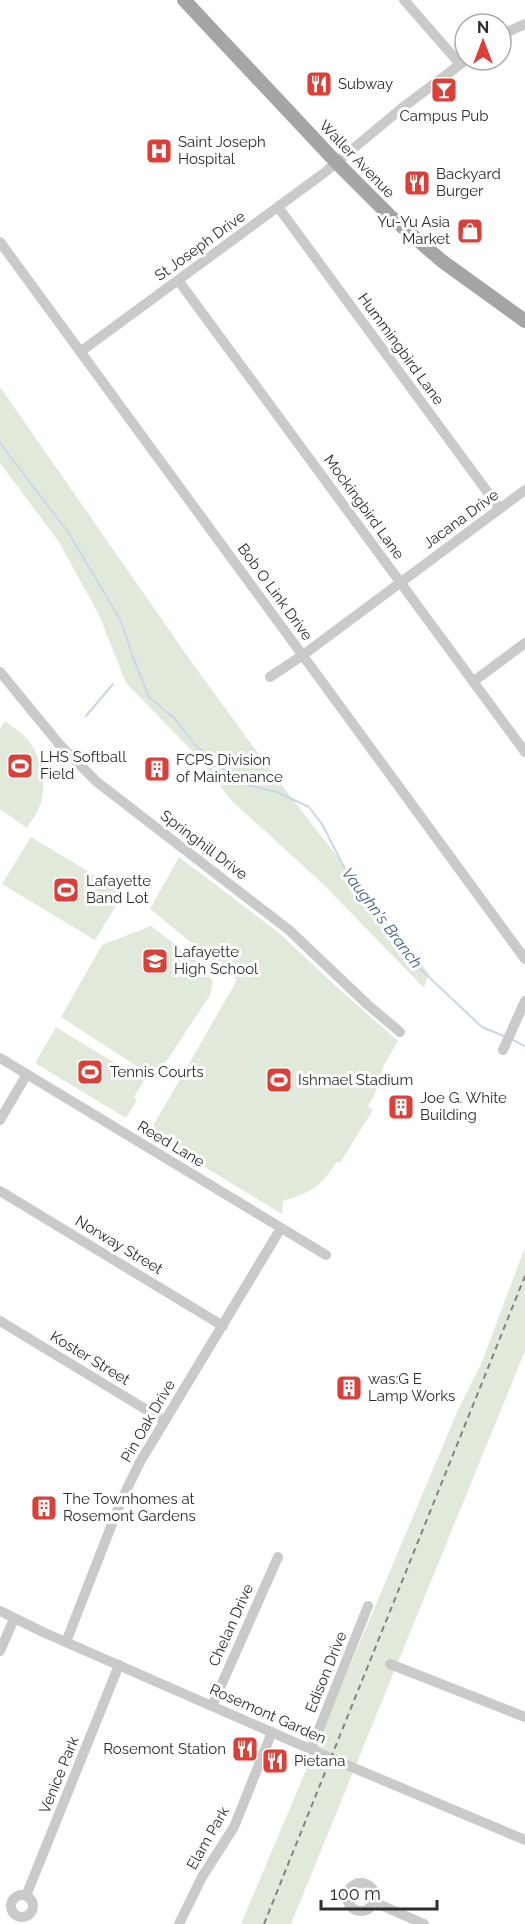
<svg xmlns="http://www.w3.org/2000/svg" width="525" height="1924" font-family="Raleway,sans-serif">
  <style>
    .green { fill: #e1e9db }
    .lines { fill: none; stroke-linecap: round; stroke-linejoin: round }
    .stream { stroke: #c8d8e9; stroke-width: 2 }
    .minor { stroke: #cacaca; stroke-width: 10 }
    .major { stroke: #a5a5a5; stroke-width: 14 }
    .rail { stroke: #828282; stroke-width: 2; stroke-dasharray: 6 4.5; stroke-linecap: butt }
    .labels { text-anchor: middle; dominant-baseline: central; stroke-width: 6; stroke-linejoin: round; paint-order: stroke }
    .poi-label { font-size: 15px; fill: #2d2d2d; stroke: #fff; text-anchor: start }
    .street-label { font-size: 15px; fill: #2d2d2d; stroke: #fff }
    .water-label { font-size: 16px; font-style: italic; fill: #406489; stroke: #fff }
  </style>
  <rect width="100%" height="100%" fill="#fff"/>
  <path class="green" d="M 0,387 L 190,660 L 276,778 L 429,974 L 424,988 L 323,884 L 232,801 L 193,752 L 126,683 L 99,615 L 59,542 L 0,463 Z
    M 5,721 C 11,726 18,730 24,736 C 39,750 46,777 42,798 C 40,809 33,819 27,828 L 0,809 L 0,729 Z
    M 31,837 L 124,893 L 95,940 L 2,884 Z
    M 179,857 L 279,933 L 339,989 L 398,1041 L 383,1067 L 375,1094 L 368,1106 L 373,1110 L 340,1163 L 337,1161 C 321,1187 312,1192 283,1201 L 282,1214 L 149,1133 L 237,980 L 150,909 Z
    M 151,926 L 194,959 L 213,981 L 210,995 L 158,1074 L 152,1076 L 61,1017 L 102,945 Z
    M 56,1027 L 144,1081 L 134,1097 L 137,1100 L 126,1118 L 35,1063 Z
    M 525,1247 L 525,1351 L 291,1924 L 241,1924 L 458,1410 L 482,1362 Z"/>
  <g class="lines">
    <path class="stream" d="M 0,443 L 68,532 L 121,621 L 132,655 L 149,697 L 175,719 L 196,746 L 225,770 L 248,785 L 277,792 L 309,807 L 322,824 L 347,873 L 417,966 L 482,1027 L 506,1037
      M 86,716 L 113,684
      M 511,1039 L 525,1046"/>
    <path class="minor" d="M 404,0 L 460,64
      M 501,35 L 525,24
      M 278,207 L 500,509
      M 0,242 L 525,959
      M 178,280 L 525,752
      M 80,352 L 324,173 L 402,108 L 466,60
      M 0,672 L 60,745 L 97,782 L 289,930 L 368,1005 L 400,1032
      M 270,677 L 303,655 L 525,490
      M 474,681 L 525,643
      M 503,1050 L 525,1001
      M 0,1058 L 326,1255
      M 0,1120 L 27,1074
      M 0,1191 L 223,1326
      M 0,1321 L 165,1421
      M 0,1611 L 45,1633 L 335,1760 L 525,1840
      M 66,1642 L 121,1501 L 140,1462 L 281,1228
      M 0,1651 L 14,1619
      M 390,1664 L 525,1717
      M 212,1706 L 278,1557
      M 311,1749 L 368,1606
      M347 1897a14 14 0 1 1 28 0a14 14 0 1 1-28 0Z
      M11 1906a11 11 0 1 1 22 0a11 11 0 1 1-22 0Z
      M 26,1896 L 119,1665
      M 374,1902 L 424,1924
      M 179,1924 L 202,1877 L 234,1827 L 272,1732"/>
    <path class="major" d="M 184,0 L 336,162 L 390,216 L 442,261 L 525,321"/>
    <path class="rail" d="M 264,1924 L 525,1276"/>
  </g>
  <defs>
    <symbol id="restaurant-square" viewBox="-11 -11 22 22"><rect x="-9" y="-9" width="18" height="18" rx="4" fill="#da3f38" stroke="#fff"/><path d="M-5-6h1v4h1v-4h1v4h1v-4h1v5L-1.5 .5V6h-2V.5L-5-1ZM5-6V6H3V1.5H1.5Q1.5-4 5-6Z" fill="#fff"/></symbol>
    <symbol id="bar-square" viewBox="-11 -11 22 22"><rect x="-9" y="-9" width="18" height="18" rx="4" fill="#da3f38" stroke="#fff"/><path d="M-6-5H6L.8 .8V4.5H3.5V6h-7V4.5H-.8V.8Z" fill="#fff"/></symbol>
    <symbol id="hospital-square" viewBox="-11 -11 22 22"><rect x="-9" y="-9" width="18" height="18" rx="4" fill="#da3f38" stroke="#fff"/><path d="M-5-5h3v3.5h4V-5h3V5h-3V1.5h-4V5h-3Z" fill="#fff"/></symbol>
    <symbol id="shop-square" viewBox="-11 -11 22 22"><rect x="-9" y="-9" width="18" height="18" rx="4" fill="#da3f38" stroke="#fff"/><path d="M-5-2.5h2.3a2.7 3.5 0 0 1 5.4 0H5L5.5 6h-11ZM-1.5-2.5h3a1.5 2.3 0 0 0-3 0Z" fill="#fff"/></symbol>
    <symbol id="stadium-square" viewBox="-11 -11 22 22"><rect x="-9" y="-9" width="18" height="18" rx="4" fill="#da3f38" stroke="#fff"/><path d="M0-5a6.5 5 0 1 0 0 10a6.5 5 0 1 0 0-10ZM-3.5-1.8h7v3.6h-7Z" fill="#fff"/></symbol>
    <symbol id="building-square" viewBox="-11 -11 22 22"><rect x="-9" y="-9" width="18" height="18" rx="4" fill="#da3f38" stroke="#fff"/><path d="M-4-6H4V6H1V3H-1V6H-4ZM-2.5-4.3h1.7v1.8h-1.7ZM.8-4.3h1.7v1.8H.8ZM-2.5-1h1.7V.8h-1.7ZM.8-1h1.7V.8H.8Z" fill="#fff"/></symbol>
    <symbol id="school-square" viewBox="-11 -11 22 22"><rect x="-9" y="-9" width="18" height="18" rx="4" fill="#da3f38" stroke="#fff"/><path d="M0-5L7-2L0 1L-7-2ZM-4 1L0 2.5L4 1V4Q0 6-4 4Z" fill="#fff"/></symbol>
  </defs>
  <g fill-rule="evenodd">
    <use href="#restaurant-square" x="304" y="69" width="30" height="30"/>
    <use href="#bar-square" x="429" y="75" width="30" height="30"/>
    <use href="#hospital-square" x="144" y="136" width="30" height="30"/>
    <use href="#restaurant-square" x="402" y="168" width="30" height="30"/>
    <use href="#shop-square" x="455" y="216" width="30" height="30"/>
    <use href="#stadium-square" x="5" y="751" width="30" height="30"/>
    <use href="#building-square" x="142" y="754" width="30" height="30"/>
    <use href="#stadium-square" x="51" y="875" width="30" height="30"/>
    <use href="#school-square" x="140" y="946" width="30" height="30"/>
    <use href="#stadium-square" x="75" y="1057" width="30" height="30"/>
    <use href="#stadium-square" x="264" y="1065" width="30" height="30"/>
    <use href="#building-square" x="386" y="1092" width="30" height="30"/>
    <use href="#building-square" x="334" y="1373" width="30" height="30"/>
    <use href="#building-square" x="29" y="1493" width="30" height="30"/>
    <use href="#restaurant-square" x="230" y="1734" width="30" height="30"/>
    <use href="#restaurant-square" x="260" y="1746" width="30" height="30"/>
  </g>
  <g class="labels">
    <g class="poi-label">
      <text x="338" y="84">Subway</text>
      <text x="444" y="116" text-anchor="middle">Campus Pub</text>
      <text x="178" y="142">Saint Joseph<tspan x="178" dy="17">Hospital</tspan></text>
      <text x="436" y="174">Backyard<tspan x="436" dy="17">Burger</tspan></text>
      <text x="450" y="222" text-anchor="end">Yu-Yu Asia<tspan x="450" dy="17">Market</tspan></text>
      <text x="40" y="757">LHS Softball<tspan x="40" dy="17">Field</tspan></text>
      <text x="176" y="760">FCPS Division<tspan x="176" dy="17">of Maintenance</tspan></text>
      <text x="86" y="881">Lafayette<tspan x="86" dy="17">Band Lot</tspan></text>
      <text x="174" y="952">Lafayette<tspan x="174" dy="17">High School</tspan></text>
      <text x="110" y="1072">Tennis Courts</text>
      <text x="298" y="1080">Ishmael Stadium</text>
      <text x="420" y="1098">Joe G. White<tspan x="420" dy="17">Building</tspan></text>
      <text x="368" y="1379">was:G E<tspan x="368" dy="17">Lamp Works</tspan></text>
      <text x="63" y="1499">The Townhomes at<tspan x="63" dy="17">Rosemont Gardens</tspan></text>
      <text x="226" y="1749" text-anchor="end">Rosemont Station</text>
      <text x="294" y="1761">Pietana</text>
    </g>
    <g class="street-label">
      <text transform="translate(357 159) rotate(46)">Waller Avenue</text>
      <text transform="translate(200 246) rotate(-36)">St Joseph Drive</text>
      <text transform="translate(401 349) rotate(54)">Hummingbird Lane</text>
      <text transform="translate(364 507) rotate(54)">Mockingbird Lane</text>
      <text transform="translate(461 519) rotate(-36)">Jacana Drive</text>
      <text transform="translate(275 592) rotate(54)">Bob O Link Drive</text>
      <text transform="translate(204 845) rotate(37)">Springhill Drive</text>
      <text transform="translate(171 1144) rotate(31)">Reed Lane</text>
      <text transform="translate(119 1245) rotate(31)">Norway Street</text>
      <text transform="translate(90 1358) rotate(31)">Koster Street</text>
      <text transform="translate(148 1421) rotate(-60)">Pin Oak Drive</text>
      <text transform="translate(231 1625) rotate(-66)">Chelan Drive</text>
      <text transform="translate(326 1672) rotate(-68)">Edison Drive</text>
      <text transform="translate(268 1714) rotate(24)">Rosemont Garden</text>
      <text transform="translate(59 1775) rotate(-68)">Venice Park</text>
      <text transform="translate(208 1838) rotate(-60)">Elam Park</text>
    </g>
    <g class="water-label">
      <text transform="translate(382 918) rotate(53)">Vaughn's Branch</text>
    </g>
  </g>
  <g transform="translate(483 42)"><circle r="28" fill="#ffffff" stroke="#ababab" stroke-width="1.5"/>
  <path d="M0-4.5L10 22L0 15L-10 22Z" fill="#da3f38"/>
  <text y="-9" font-size="16" font-weight="bold" text-anchor="middle" fill="#2d2d2d">N</text>
  </g>
  <path d="M321 1900v9h116v-9" fill="none" stroke="#2d2d2d" stroke-width="3"/>
  <text x="330" y="1900" font-size="18" fill="#2d2d2d" stroke="#ffffff" stroke-width="4.5" paint-order="stroke">100 m</text>
</svg>
